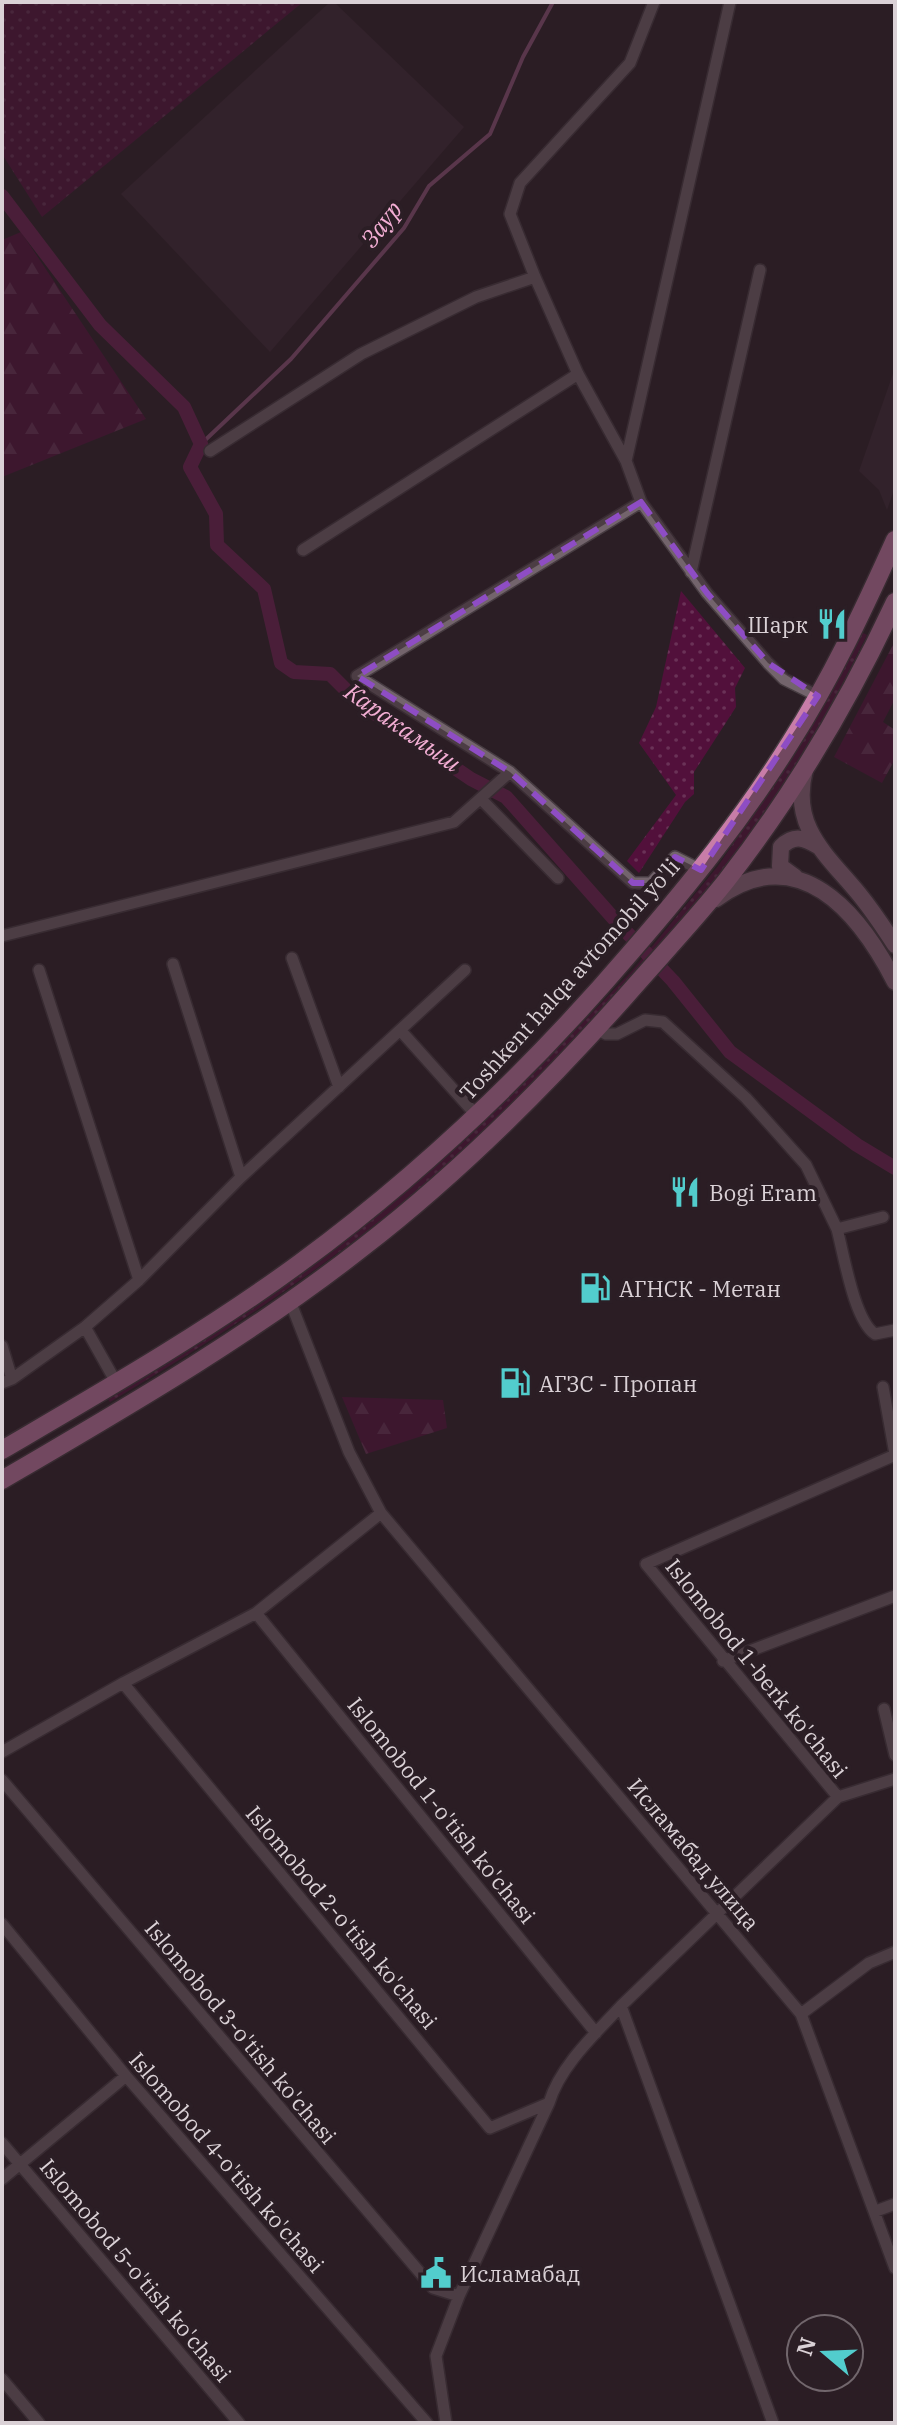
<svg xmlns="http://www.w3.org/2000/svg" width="897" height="2425" font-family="'IBM Plex Serif',serif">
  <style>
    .built { fill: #3b2833 }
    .grass { fill: url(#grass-dots) }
    .forest { fill: url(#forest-firs) }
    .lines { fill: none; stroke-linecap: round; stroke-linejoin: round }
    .stream { stroke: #90557a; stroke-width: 4 }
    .canal { stroke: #702053; stroke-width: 14 }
    .minor-casing { stroke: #473c42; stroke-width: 14 }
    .secondary-casing { stroke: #473c42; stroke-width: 19 }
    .trunk-casing { stroke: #473c42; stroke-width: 21 }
    .minor { stroke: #73646c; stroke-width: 11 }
    .secondary { stroke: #936d82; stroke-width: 16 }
    .trunk { stroke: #c87da8; stroke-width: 18 }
    .marked { fill: none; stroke: #8e4dc4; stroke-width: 6; stroke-dasharray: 16 10; stroke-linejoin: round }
    .labels { text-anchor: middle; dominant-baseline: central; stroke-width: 8; stroke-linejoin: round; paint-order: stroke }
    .poi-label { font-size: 22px; fill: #dad1d6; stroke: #2b1e25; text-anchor: start }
    .street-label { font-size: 22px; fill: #dad1d6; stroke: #2b1e25 }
    .water-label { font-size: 24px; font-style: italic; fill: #f3aed4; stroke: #2b1e25 }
  </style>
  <defs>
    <pattern id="grass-dots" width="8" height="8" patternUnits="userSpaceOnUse" patternTransform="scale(2)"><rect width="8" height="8" fill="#52103b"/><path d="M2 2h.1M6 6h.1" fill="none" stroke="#6a3257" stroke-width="1.8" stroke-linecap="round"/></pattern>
    <pattern id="forest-firs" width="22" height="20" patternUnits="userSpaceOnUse" patternTransform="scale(2)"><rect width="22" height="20" fill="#52103b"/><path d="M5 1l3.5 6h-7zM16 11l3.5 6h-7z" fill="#6a3257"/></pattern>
  </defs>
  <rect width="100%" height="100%" fill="#2b1e25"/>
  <path class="built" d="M 330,2 L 334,2 L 464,127 L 270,352 L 121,194 Z
    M 895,368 L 895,487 L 887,510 L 879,490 L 859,471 Z"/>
  <path class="grass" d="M 2,2 L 303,2 L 42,217 L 2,154 Z
    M 681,591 L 745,668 L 735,688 L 736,707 L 694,772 L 694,794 L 685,802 L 639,873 L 627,861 L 676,795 L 639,743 L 656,707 Z
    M 861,632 L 867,635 C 846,676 826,718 802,757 C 740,857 665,947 584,1031 C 522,1095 459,1157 390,1213 C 302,1283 206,1345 110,1402 L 106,1396 L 385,1207 L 438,1164 L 538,1069 L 632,971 L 718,866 L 795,754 Z"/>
  <path class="forest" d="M 21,232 L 146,419 L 2,477 L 2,240 Z
    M 895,641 L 895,699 L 883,722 L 895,730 L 895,759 L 882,783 L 834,757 Z
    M 342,1397 L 443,1400 L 447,1428 L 366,1454 Z"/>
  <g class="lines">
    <path class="stream" d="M 201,444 L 291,359 L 404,228 L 429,186 L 490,134 L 523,57 L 553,2"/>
    <path class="canal" d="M 2,196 L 100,325 L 184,407 L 201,444 L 190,467 L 216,514 L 217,545 L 264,589 L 281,663 L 294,672 L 330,674 L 358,702 L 471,779 L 506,797 L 615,920 L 673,981 L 730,1052 L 857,1145 L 895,1168"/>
    <defs>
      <path id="minor" d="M 654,2 L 630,63 L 520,183 L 510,214 L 535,277 L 578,374 L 626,461 L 641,502 L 707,593 L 768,663 L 784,679 L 818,696
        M 210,451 L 361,354 L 476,297 L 535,277
        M 626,461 L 730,2
        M 641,502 L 357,676 L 510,772 L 633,883 L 651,883 L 675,857 L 701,870
        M 303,550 L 578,374
        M 691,572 L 760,270
        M 482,800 L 558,878
        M 2,936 L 454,822 L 510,772
        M 292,958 L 339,1087
        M 173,964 L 241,1177
        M 39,970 L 139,1280
        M 596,1029 L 606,1034 L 617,1034 L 645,1020 L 663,1022 L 746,1098 L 806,1165 L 837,1229
        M 401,1031 L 477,1116
        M 883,1217 L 837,1229 C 844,1255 854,1320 875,1334 L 895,1330
        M 290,1301 L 349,1452 L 381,1513 L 801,2014 L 895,2268
        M 85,1327 L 112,1375
        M 2,1346 L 12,1379
        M 2,1383 L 12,1379 L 85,1327 L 139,1280 L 241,1177 L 465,970
        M 883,1387 L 895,1454
        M 256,1613 L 596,2033
        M 723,1661 L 895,1596
        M 123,1683 L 490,2128 L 549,2103
        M 884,1709 L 895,1755
        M 2,1752 L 123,1683 L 256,1613 L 381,1513
        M 2,1780 L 433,2288 L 459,2296
        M 838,1797 L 646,1564 L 895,1455
        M 2,1924 L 126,2076 L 427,2423
        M 621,2006 L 773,2423
        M 801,2014 L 869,1963 L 895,1952
        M 2,2143 L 239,2423
        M 2,2179 L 126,2076
        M 876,2211 L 895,2204
        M 2,2379 L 39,2423
        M 446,2423 L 436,2356 L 459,2296 L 549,2103 C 560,2066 595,2034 621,2006 L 838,1797 L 895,1779"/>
      <path id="secondary" d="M 805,770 C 790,827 827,855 859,894 C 872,910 884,928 895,945
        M 795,877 L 780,866 L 781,847 C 794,834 804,838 818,846
        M 716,899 C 798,838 859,912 895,982"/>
      <path id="trunk" d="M 2,1450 C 103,1391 206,1332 300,1263 C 424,1172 533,1067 632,951 C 690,884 744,817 790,743 C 831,679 864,609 895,540
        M 2,1480 C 125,1408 250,1336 362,1248 C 458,1174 545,1087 625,997 C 659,958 694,921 726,881 C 793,795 849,701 895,602"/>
    </defs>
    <use href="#minor" class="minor-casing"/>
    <use href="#secondary" class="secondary-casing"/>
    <use href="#trunk" class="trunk-casing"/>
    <use href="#minor" class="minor"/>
    <use href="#secondary" class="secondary"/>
    <use href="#trunk" class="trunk"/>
  </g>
  <path d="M0 0H897V2425H0ZM 641,502 L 707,593 L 768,663 L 818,696 L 701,870 L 675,857 L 651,883 L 633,883 L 510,772 L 357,676 Z" fill="#2b1e25" fill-opacity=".55" fill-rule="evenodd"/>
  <path class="marked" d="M 641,502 L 707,593 L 768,663 L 818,696 L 701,870 L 675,857 L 651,883 L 633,883 L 510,772 L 357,676 Z"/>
  <defs>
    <symbol id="restaurant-bare" viewBox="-9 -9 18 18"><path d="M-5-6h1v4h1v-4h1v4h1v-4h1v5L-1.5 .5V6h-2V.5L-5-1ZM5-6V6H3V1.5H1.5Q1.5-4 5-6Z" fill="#52cdcd" stroke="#2b1e25" stroke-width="2.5" paint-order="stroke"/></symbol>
    <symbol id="fuel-bare" viewBox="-9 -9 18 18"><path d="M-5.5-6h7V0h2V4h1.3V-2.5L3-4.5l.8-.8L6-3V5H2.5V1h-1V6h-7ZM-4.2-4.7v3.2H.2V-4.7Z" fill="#52cdcd" stroke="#2b1e25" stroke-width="2.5" paint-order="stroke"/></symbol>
    <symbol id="civic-bare" viewBox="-9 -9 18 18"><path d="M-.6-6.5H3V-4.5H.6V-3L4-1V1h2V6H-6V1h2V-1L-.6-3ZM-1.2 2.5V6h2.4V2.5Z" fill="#52cdcd" stroke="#2b1e25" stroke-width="2.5" paint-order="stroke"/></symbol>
  </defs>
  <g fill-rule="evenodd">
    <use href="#restaurant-bare" x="810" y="602" width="44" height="44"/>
    <use href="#restaurant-bare" x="663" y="1170" width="44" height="44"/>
    <use href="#fuel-bare" x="573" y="1266" width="44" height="44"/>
    <use href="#fuel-bare" x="493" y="1361" width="44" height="44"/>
    <use href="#civic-bare" x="414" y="2251" width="44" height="44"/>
  </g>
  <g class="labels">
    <g class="poi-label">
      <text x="808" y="624" text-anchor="end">Шарк</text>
      <text x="709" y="1192">Bogi Eram</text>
      <text x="619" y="1288">АГНСК - Метан</text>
      <text x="539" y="1383">АГЗС - Пропан</text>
      <text x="460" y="2273">Исламабад</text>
    </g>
    <g class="street-label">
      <text transform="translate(569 979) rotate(-48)">Toshkent halqa avtomobil yo'li</text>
      <text transform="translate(757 1668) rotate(51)">Islomobod 1-berk ko'chasi</text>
      <text transform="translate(442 1810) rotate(51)">Islomobod 1-o'tish ko'chasi</text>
      <text transform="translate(694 1854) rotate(50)">Исламабад улица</text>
      <text transform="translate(342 1917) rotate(50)">Islomobod 2-o'tish ko'chasi</text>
      <text transform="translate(241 2032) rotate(50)">Islomobod 3-o'tish ko'chasi</text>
      <text transform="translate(227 2162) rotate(49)">Islomobod 4-o'tish ko'chasi</text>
      <text transform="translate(136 2270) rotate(50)">Islomobod 5-o'tish ko'chasi</text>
    </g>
    <g class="water-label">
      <text transform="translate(381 224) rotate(-53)">Заур</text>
      <text transform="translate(403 727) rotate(35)">Каракамыш</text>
    </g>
  </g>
  <rect width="897" height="2425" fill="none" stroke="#dad1d6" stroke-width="8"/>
  <g transform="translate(825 2353) rotate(289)"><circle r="38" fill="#2b1e25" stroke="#71666c" stroke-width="2"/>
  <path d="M0-6L14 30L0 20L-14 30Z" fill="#52cdcd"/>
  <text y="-12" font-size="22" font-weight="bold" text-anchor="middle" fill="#dad1d6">N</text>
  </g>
</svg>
